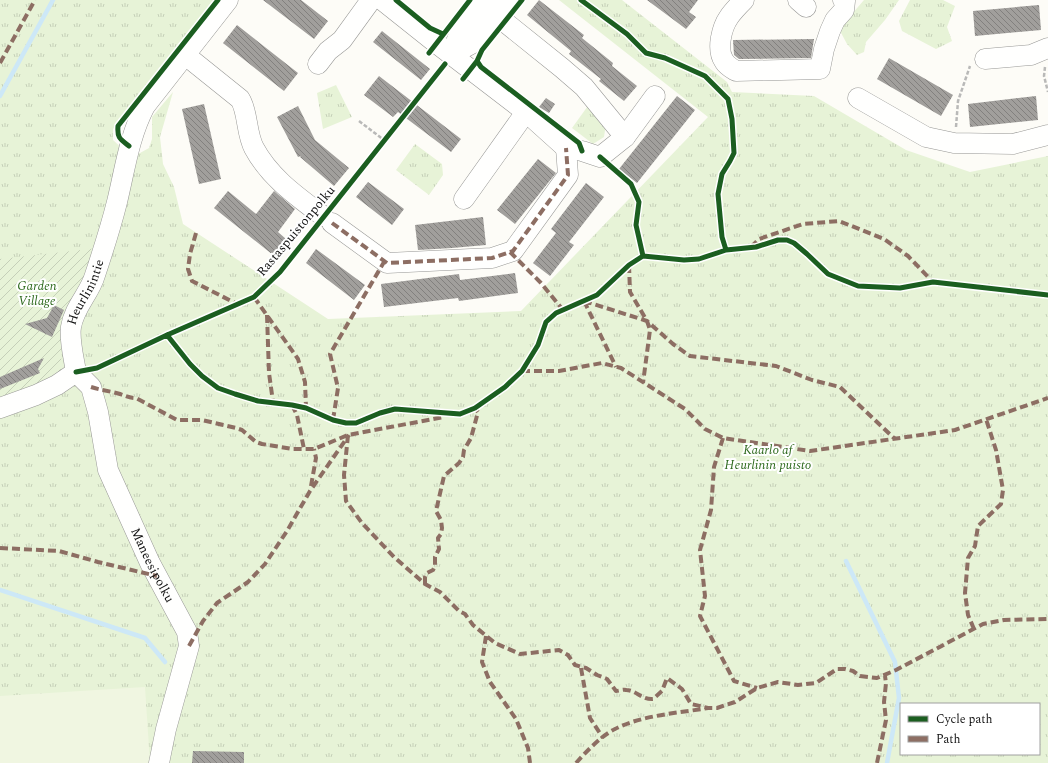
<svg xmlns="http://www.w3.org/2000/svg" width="1048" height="763" font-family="Spectral,serif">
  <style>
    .park { fill: url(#park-tufts); fill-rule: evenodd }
    .garden { fill: url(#garden-furrows) }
    .pitch { fill: #f0f6e1 }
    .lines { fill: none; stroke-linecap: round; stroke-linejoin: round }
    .stream { stroke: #cde8f7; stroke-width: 4.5 }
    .building { fill: url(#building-back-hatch) }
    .minor-casing { stroke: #979795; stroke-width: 21 }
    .path { stroke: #b9b9b8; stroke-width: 2.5; stroke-dasharray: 4 2; stroke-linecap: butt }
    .minor { stroke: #fffffe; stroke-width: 20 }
    .quiet { stroke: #8d6e63; stroke-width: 4; stroke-dasharray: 8 4; stroke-linecap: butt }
    .cycleway-casing { stroke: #fff; stroke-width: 8 }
    .cycleway { stroke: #1b5e20; stroke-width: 5 }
    .labels { text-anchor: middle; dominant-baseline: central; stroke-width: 4; stroke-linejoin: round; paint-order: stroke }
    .street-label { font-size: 13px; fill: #111; stroke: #fff }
    .park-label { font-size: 13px; font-style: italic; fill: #2f6b1f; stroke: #fff }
  </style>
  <defs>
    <pattern id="park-tufts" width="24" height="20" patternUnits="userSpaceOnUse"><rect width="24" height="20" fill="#e7f3d7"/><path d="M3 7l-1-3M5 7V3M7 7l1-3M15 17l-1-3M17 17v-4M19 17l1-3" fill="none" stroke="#c5cfb8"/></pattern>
    <pattern id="garden-furrows" width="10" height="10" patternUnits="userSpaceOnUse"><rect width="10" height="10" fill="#e7f3d7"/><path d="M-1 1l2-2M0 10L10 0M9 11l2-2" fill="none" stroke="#c5cfb8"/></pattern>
    <pattern id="building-back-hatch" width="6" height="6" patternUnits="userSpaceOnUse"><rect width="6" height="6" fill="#a19f9c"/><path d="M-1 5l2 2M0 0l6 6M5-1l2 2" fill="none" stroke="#82807e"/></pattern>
  </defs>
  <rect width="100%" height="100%" fill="#fdfcf7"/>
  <path class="park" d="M 0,0 L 215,0 L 113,129 L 113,140 L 124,150 L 140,153 L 149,148 L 152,139 L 152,117 L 173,92 L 160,137 L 163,164 L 174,187 L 183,224 L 328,319 L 521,311 L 708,117 L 559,0 L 622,0 L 727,82 L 732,92 L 814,96 L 906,150 L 970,172 L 1048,156 L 1048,763 L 0,763 ZM 901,704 L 1039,704 L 1039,754 L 901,754 Z
    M 864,0 L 899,0 L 885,20 L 866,42 L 864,52 L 857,55 L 847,44 L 839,29 Z
    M 910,0 L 943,0 L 955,6 L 947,27 L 952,41 L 936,49 L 902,31 L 899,21 Z
    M 336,85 L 352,117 L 323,129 L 317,93 Z
    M 590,103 L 606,124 L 604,137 L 593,144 L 572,128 Z
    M 415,144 L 442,164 L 443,175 L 429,195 L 396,170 Z"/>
  <path class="garden" d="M 99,248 L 62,328 L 61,371 L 53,381 L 0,402 L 0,259 Z"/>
  <path class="pitch" d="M 145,687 L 150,763 L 0,763 L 0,696 Z"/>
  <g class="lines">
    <path class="stream" d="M 0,96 L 53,0
      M 846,561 L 895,662 L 899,698 L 887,763
      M 0,590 L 145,638 L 165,662"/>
  </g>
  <path class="building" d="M 263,0 L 301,0 L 328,21 L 314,39 Z
    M 539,0 L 584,35 L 582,38 L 613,63 L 612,66 L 637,86 L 624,101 L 599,81 L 601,79 L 569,54 L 571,51 L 527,15 Z
    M 647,0 L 698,0 L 689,12 L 696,17 L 686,29 Z
    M 1039,5 L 1041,30 L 975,36 L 973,11 Z
    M 237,25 L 298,73 L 284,91 L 223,43 Z
    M 382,31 L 430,69 L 421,80 L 373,42 Z
    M 814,39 L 811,58 L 739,59 L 734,55 L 733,40 Z
    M 889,58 L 953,95 L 941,116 L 877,79 Z
    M 379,76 L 461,139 L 451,152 L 398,112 L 393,117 L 364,95 Z
    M 677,96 L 695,110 L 637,183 L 619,169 Z
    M 1036,96 L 1038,120 L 970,127 L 968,104 Z
    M 546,98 L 555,104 L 549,113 L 539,107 Z
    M 204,104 L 221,179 L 199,184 L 182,109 Z
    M 298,106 L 315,140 L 349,168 L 334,186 L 300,157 L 301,156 L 298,157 L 277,117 Z
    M 538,159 L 556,173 L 515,224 L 497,210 Z
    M 368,182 L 404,209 L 392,225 L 356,197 Z
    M 586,183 L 604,197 L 569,242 L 574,245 L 550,276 L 533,263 L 556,233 L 551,229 Z
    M 228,191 L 256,214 L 274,191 L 295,209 L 278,232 L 286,239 L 273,255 L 214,208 Z
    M 483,217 L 486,245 L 452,248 L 418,250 L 415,225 Z
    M 316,249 L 365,285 L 354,300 L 306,263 Z
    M 515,273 L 518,293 L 459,301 L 458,298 L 384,307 L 381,284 L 459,274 L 460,280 Z
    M 54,305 L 64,310 L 52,337 L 25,324 L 47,318 Z
    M 44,358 L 38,369 L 40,373 L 0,389 L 0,377 Z
    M 193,751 L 244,752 L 244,763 L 192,763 Z"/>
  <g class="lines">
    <defs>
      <g id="minor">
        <path d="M 382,0 L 436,43 L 526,112 L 566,148"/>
        <path d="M 744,0 C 739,5 733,11 729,17 C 722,27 716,49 724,61 C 727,66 731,68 736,71 L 820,69 L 824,49 L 830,31 L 835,20 L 844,10 L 845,1 L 843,0"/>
        <path d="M 798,0 L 806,7"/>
        <path d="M 496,15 L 562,68 L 584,87 L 625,137"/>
        <path d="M 184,54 L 240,99 C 248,111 246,133 254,148 C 270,178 298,197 323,216"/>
        <path d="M 451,55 L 473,43 L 507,0"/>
        <path d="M 451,55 L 460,32 L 486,0"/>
        <path d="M 985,59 L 1031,55 L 1048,48"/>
        <path d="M 318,64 L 328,51 L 342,40 L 371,0"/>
        <path d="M 858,98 L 926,137 L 954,143 L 1013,144 L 1048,135"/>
        <path d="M 566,148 L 582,151 L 600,157 L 625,137 L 655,96"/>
        <path d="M 464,199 L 526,112"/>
        <path d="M 332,223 L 387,263 L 492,258 L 513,251 L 568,175 L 566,148"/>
        <path id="s1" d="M 76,372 L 91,387 L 98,412 L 108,470 L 150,563 L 187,632 L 189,646 L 166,729 L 159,763"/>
        <path id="s2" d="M 0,408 L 36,395 L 57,385 L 76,372 C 74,359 69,340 71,327 C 74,307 90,293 95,275 C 103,251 111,226 117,202 C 125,169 129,137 145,106 L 228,0"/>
      </g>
    </defs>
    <use href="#minor" class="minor-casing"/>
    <path class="path" d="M 1045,67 L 1044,76 L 1048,92
      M 359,121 L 384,140
      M 956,127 L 958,101 L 970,66"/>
    <use href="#minor" class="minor"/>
    <path class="quiet" d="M 0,63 L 35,0
      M 332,223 L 387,263 L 492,258 L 513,251 L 568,175 L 566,148
      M 196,233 L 190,254 L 188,269 L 192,281 L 237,304
      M 751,247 L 759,239 L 803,224 L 839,221 L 884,239 L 908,256 L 933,282
      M 510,252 L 541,283 L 563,310
      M 629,265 L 630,292 L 647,321 L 650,330 L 643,383
      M 254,297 L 298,359 L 305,382 L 306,408
      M 584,301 L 647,321 L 673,344 L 690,356 L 776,366 L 812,380 L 840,387 L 895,439
      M 584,301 L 616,367
      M 267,315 L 269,373 L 273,402
      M 522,371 L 559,371 L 602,363 L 621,368 L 685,409 L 705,429 L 723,438 L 810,451 L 955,430 L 1048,398
      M 91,387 C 100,390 110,391 120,394 C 126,396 129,398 136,398 L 177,420 L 202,420 L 236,428 L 242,430 L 256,442 L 262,444 L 293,449 L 314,449 L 348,435 L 444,417
      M 292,405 L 297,415 L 304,449
      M 333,420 L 338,388 L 330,354 L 384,262
      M 348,435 L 344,475 L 346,501 L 362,523 L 394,557 L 425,584 L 440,592 L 459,611 L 465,614 L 473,625 L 495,643 L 520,654 L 559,650 L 568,655 L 575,665 L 586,668 L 597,675 L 607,679 L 616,691 C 619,691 623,689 626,690 C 636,690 642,700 653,699 L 662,691 L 667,678 L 682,689 L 691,704 L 708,708
      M 723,438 L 714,467 L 711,510 L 700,550 L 705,596 L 700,616 L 734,681 L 757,688
      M 311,486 L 316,458 L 314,449
      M 0,548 L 59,551 L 98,562 L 157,576
      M 425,584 L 425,577 L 427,573 L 433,570 L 435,566 L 435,557 L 439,549 L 438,538 L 441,534 L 442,528 L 441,520 L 436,511 L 444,476 L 459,463 L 463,457 L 464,450 L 471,438 L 478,412 L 475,408
      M 974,629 L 968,615 L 965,593 L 968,558 L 975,546 L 978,526 L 1001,504 L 1003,490 L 996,450 L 986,419
      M 486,636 L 482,662 L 490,682 L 516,719 L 528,748 L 530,763
      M 189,646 L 203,621 L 217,603 L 248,582 L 265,564 L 287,531 L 310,491 L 349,435
      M 581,668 L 590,718 L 603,738
      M 576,763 C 587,751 601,736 615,729 C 642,715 679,713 708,708 L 717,708 L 735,702 L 757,688 L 778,682 L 798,685 L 816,683 L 837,669 L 845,669 L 853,671 L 860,676 L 877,678 L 896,670 L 983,624 L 1004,620 L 1048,619
      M 877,763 L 886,720 L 884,702 L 886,683 L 885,676"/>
    <defs>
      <path id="cycleway" d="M 396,0 L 430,28 L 443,34
        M 581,0 L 627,34 L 646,53 L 665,58 L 705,76 L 728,99 L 732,119 L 734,153 L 730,161 L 722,174 L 718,194 L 722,237 L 726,250
        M 429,53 L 470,0
        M 477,61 L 481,67 L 579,143 L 582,151
        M 463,79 L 477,61 L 482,50 L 522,0
        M 129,146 C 120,139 117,138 118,126 L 218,0
        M 600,157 L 631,184 L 639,202 L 636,225 L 643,256
        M 167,335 L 190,364 L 202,376 L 218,388 L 235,394 L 258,401 L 292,405 L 306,408 L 333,420 L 346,423 L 356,423 L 380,413 L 395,409 L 460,414 L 475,408 L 505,387 L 522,371 L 538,345 L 546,322 L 556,313 L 597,295 L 629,265 L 643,256 L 684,260 L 699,259 L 726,250 L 756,247 L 778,240 L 787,240 L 794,243 L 807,254 L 828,274 L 858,286 L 900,288 L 933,282 L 1048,295
        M 76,372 L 97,368 L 167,335 L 254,297 L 280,272 L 445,64"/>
    </defs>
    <use href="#cycleway" class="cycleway-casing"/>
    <use href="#cycleway" class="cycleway"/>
  </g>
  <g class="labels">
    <g class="street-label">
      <text transform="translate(296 231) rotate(-50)">Rastaspuistonpolku</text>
      <text stroke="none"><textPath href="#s2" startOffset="168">Heurlinintie</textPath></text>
      <text stroke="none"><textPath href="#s1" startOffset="211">Maneesipolku</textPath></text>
    </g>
    <g class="park-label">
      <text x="37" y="286">Garden<tspan x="37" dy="15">Village</tspan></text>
      <text x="768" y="450">Kaarlo af<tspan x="768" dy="15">Heurlinin puisto</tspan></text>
    </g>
  </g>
  <rect x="900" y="703" width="140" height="52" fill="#ffffff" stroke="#a0a0a0"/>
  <rect x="908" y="716" width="20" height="6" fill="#1b5e20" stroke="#a0a0a0"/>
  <text x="936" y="723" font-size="12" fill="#111111">Cycle path</text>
  <rect x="908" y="736" width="20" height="6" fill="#8d6e63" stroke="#a0a0a0"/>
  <text x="936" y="743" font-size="12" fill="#111111">Path</text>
</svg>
